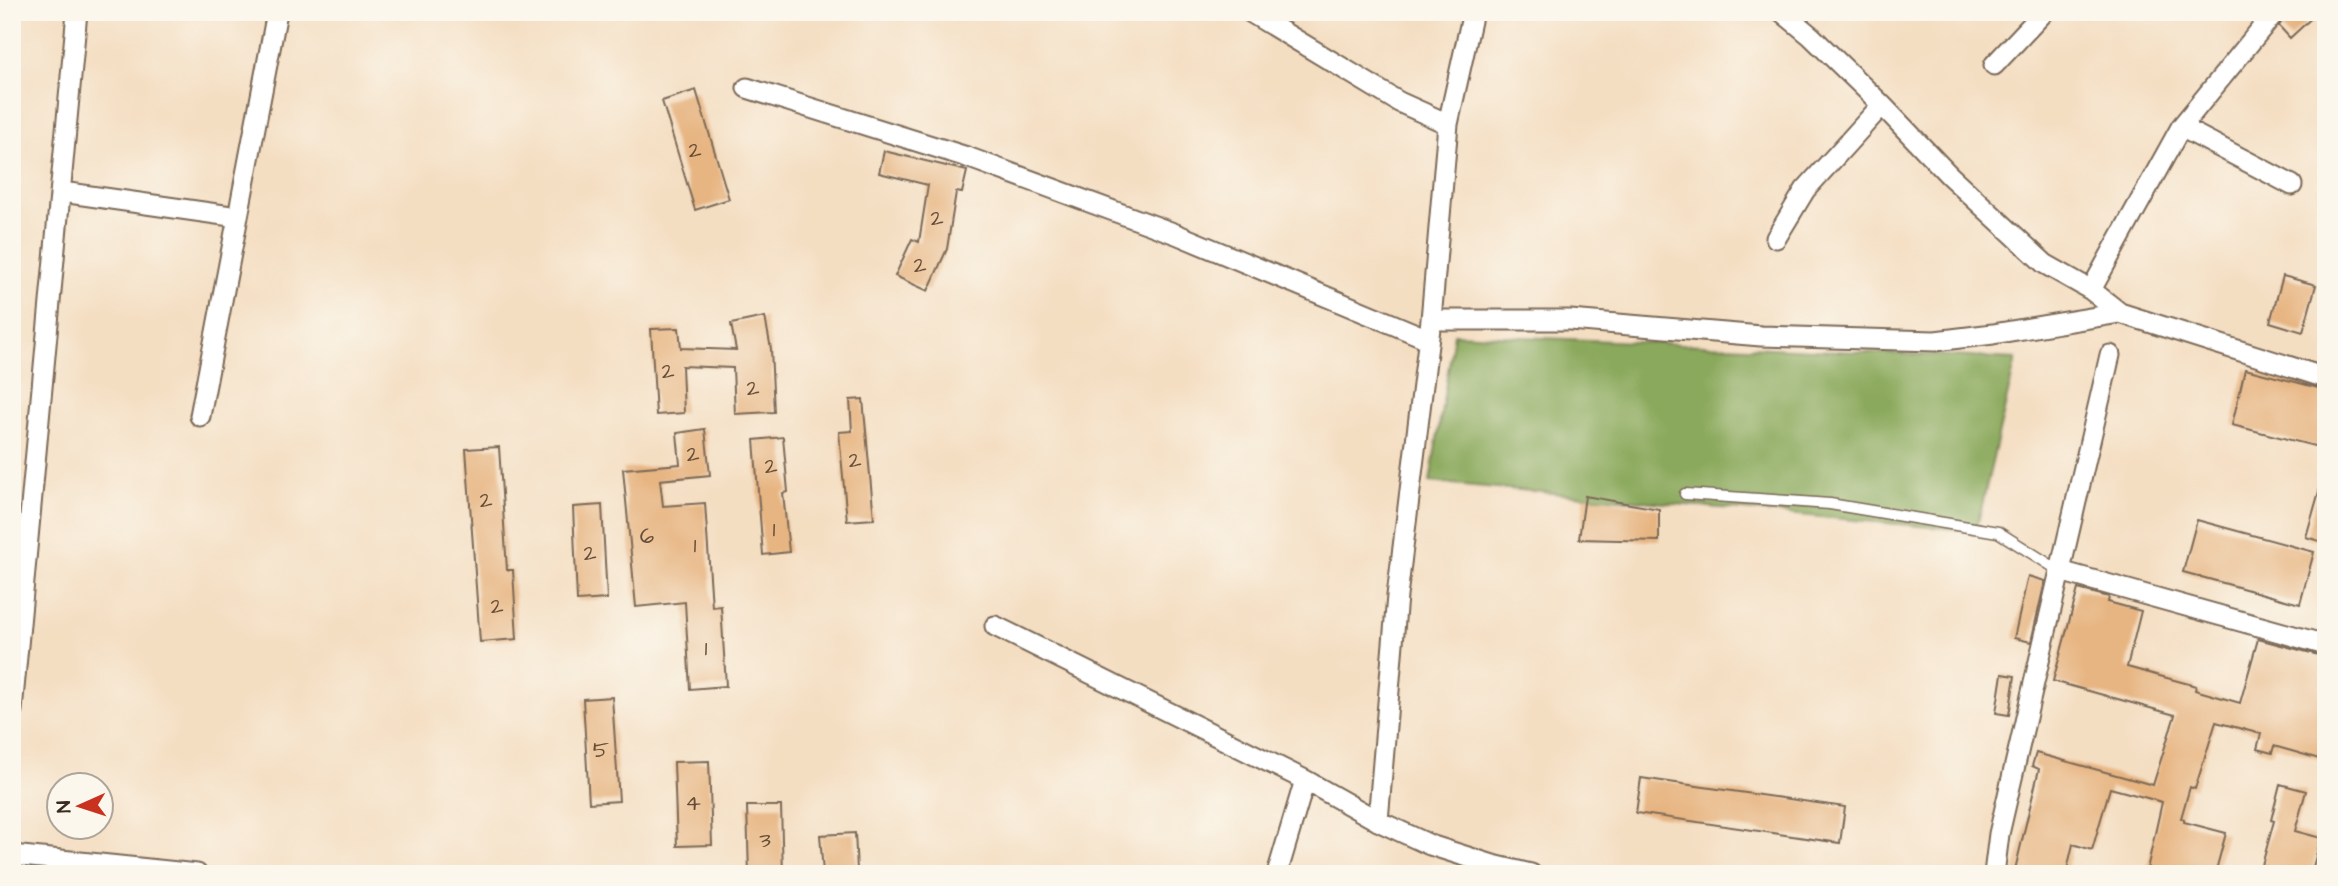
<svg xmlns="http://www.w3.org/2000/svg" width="2338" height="886" font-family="'Architects Daughter',sans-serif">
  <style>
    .forest { fill: #8aa95c; stroke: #626a3d; stroke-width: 2 }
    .building { fill: #e7b582 }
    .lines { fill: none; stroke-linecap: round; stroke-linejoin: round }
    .service-casing { stroke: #7c6957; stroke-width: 13 }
    .minor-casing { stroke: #7c6957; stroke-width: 23 }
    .service { stroke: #fff; stroke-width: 10 }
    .minor { stroke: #fff; stroke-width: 19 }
    .labels { text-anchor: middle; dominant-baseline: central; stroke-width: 6; stroke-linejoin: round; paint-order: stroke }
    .number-label { font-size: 23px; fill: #664d37 }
  </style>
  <rect width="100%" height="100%" fill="#fbf7ec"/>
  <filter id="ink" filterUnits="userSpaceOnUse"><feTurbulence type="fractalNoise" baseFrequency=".0143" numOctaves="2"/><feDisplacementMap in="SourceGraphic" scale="14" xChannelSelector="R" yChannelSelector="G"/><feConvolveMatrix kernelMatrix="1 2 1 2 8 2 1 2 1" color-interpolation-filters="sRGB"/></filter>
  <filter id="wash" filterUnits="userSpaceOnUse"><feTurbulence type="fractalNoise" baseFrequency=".00686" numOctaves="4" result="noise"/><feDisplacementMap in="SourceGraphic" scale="28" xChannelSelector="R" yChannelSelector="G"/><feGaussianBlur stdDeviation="1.57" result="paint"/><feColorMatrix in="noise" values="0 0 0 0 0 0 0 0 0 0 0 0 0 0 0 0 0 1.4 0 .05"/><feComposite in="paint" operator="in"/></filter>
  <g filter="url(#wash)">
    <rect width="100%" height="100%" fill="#f4dec2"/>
    <path class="forest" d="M 1454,334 L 2016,359 L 1976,531 L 1430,482 Z"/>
    <g id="blocks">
      <path class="building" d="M 2287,12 L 2318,12 L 2290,38 L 2279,26 Z
        M 696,90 L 729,199 L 695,210 L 662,101 Z
        M 884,151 L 967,171 L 962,193 L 956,192 L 947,249 L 928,291 L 895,276 L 912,239 L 919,242 L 928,185 L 879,173 Z
        M 2283,276 L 2316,285 L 2303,332 L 2270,322 Z
        M 765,317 L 771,349 L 774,412 L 735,414 L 733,368 L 682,366 L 684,413 L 656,415 L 651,329 L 679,328 L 681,348 L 736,350 L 731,324 Z
        M 2245,369 L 2326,390 L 2326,449 L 2232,425 Z
        M 863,399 L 874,519 L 847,521 L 839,432 L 852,431 L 850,400 Z
        M 705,429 L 710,475 L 660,480 L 663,506 L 705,503 L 712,607 L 721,606 L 726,686 L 690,689 L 685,602 L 636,607 L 623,469 L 680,464 L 677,433 Z
        M 783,437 L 788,492 L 783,493 L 789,552 L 763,555 L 754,440 Z
        M 499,447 L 507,570 L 513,570 L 517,639 L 480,642 L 466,449 Z
        M 2322,481 L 2326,482 L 2326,543 L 2306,537 Z
        M 1585,496 L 1659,509 L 1659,541 L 1579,539 Z
        M 602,505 L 607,599 L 577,601 L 573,507 Z
        M 2197,520 L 2314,552 L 2300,604 L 2183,572 Z
        M 2028,576 L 2045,581 L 2031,642 L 2014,638 Z
        M 2078,589 L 2109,597 L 2108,602 L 2141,611 L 2127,667 L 2196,686 L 2195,690 L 2240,703 L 2258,639 L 2326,657 L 2326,761 L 2274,746 L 2272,753 L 2257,749 L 2261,734 L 2216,722 L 2195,789 L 2190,787 L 2181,818 L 2184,819 L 2184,822 L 2226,833 L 2215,874 L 2146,874 L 2162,802 L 2110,788 L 2092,850 L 2073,844 L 2066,874 L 2014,874 L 2039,769 L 2032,766 L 2036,753 L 2153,785 L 2175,715 L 2053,681 Z
        M 2002,674 L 2015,676 L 2009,715 L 1996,713 Z
        M 612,697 L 619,801 L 589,803 L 583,699 Z
        M 709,761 L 712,845 L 677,846 L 674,762 Z
        M 1641,778 L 1845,807 L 1840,843 L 1636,813 Z
        M 2280,784 L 2306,791 L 2295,831 L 2321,838 L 2311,874 L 2290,874 L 2262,865 L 2274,821 L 2271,820 Z
        M 747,806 L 781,806 L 783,874 L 749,874 Z
        M 855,833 L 857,870 L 823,873 L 820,835 Z"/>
    </g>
  </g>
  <g filter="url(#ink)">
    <use href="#blocks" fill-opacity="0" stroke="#7c6957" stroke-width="2"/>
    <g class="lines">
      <defs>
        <path id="service" d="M 1685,494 L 1830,504 L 1998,532 L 2060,571"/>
        <path id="minor" d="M 1250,12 L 1399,102 L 1448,124
          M 1782,12 L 1811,36 L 1882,105 L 1949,175 L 2045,264 L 2091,290 L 2120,313 L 2326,378
          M 1994,65 L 2044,12
          M 747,88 L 967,157 L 1176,234 L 1428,339
          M 2181,127 L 2292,185
          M 62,192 L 238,217
          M 1776,238 L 1805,190 L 1882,105
          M 2091,290 L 2181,127 L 2275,12
          M 1431,320 L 1570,320 L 1761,336 L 1935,341 L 1993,334 L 2120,313
          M 200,416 L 277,12
          M 2060,571 L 2326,645
          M 995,626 L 1305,780 L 1378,821 L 1430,845 L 1493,865 L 1531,874
          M 12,710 L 77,12
          M 1378,821 L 1397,596 L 1431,320 L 1448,124 L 1473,12
          M 12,855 L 197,874
          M 1277,874 L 1305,780
          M 1994,874 L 1999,834 L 2110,355"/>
      </defs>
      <use href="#service" class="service-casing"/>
      <use href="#minor" class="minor-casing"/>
      <use href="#service" class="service"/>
      <use href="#minor" class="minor"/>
    </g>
  </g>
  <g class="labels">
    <g class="number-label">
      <text x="695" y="150">2</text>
      <text x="937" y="218">2</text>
      <text x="920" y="265">2</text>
      <text x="668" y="371">2</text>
      <text x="753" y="388">2</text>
      <text x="693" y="454">2</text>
      <text x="855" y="460">2</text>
      <text x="771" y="466">2</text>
      <text x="486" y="500">2</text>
      <text x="774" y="529">1</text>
      <text x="647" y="536">6</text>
      <text x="695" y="545">1</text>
      <text x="590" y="553">2</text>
      <text x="497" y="606">2</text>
      <text x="706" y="648">1</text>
      <text x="601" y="750">5</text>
      <text x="693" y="803">4</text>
      <text x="765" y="840">3</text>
    </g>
  </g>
  <rect width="2338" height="886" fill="none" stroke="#fbf7ec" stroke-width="42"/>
  <g transform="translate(80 806) rotate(267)"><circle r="33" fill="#fbf7ec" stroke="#aea59a" stroke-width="2"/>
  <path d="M0-5L12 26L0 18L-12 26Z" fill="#c8321e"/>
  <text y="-10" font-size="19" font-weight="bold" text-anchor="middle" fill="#3b2a1e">N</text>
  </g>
</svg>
